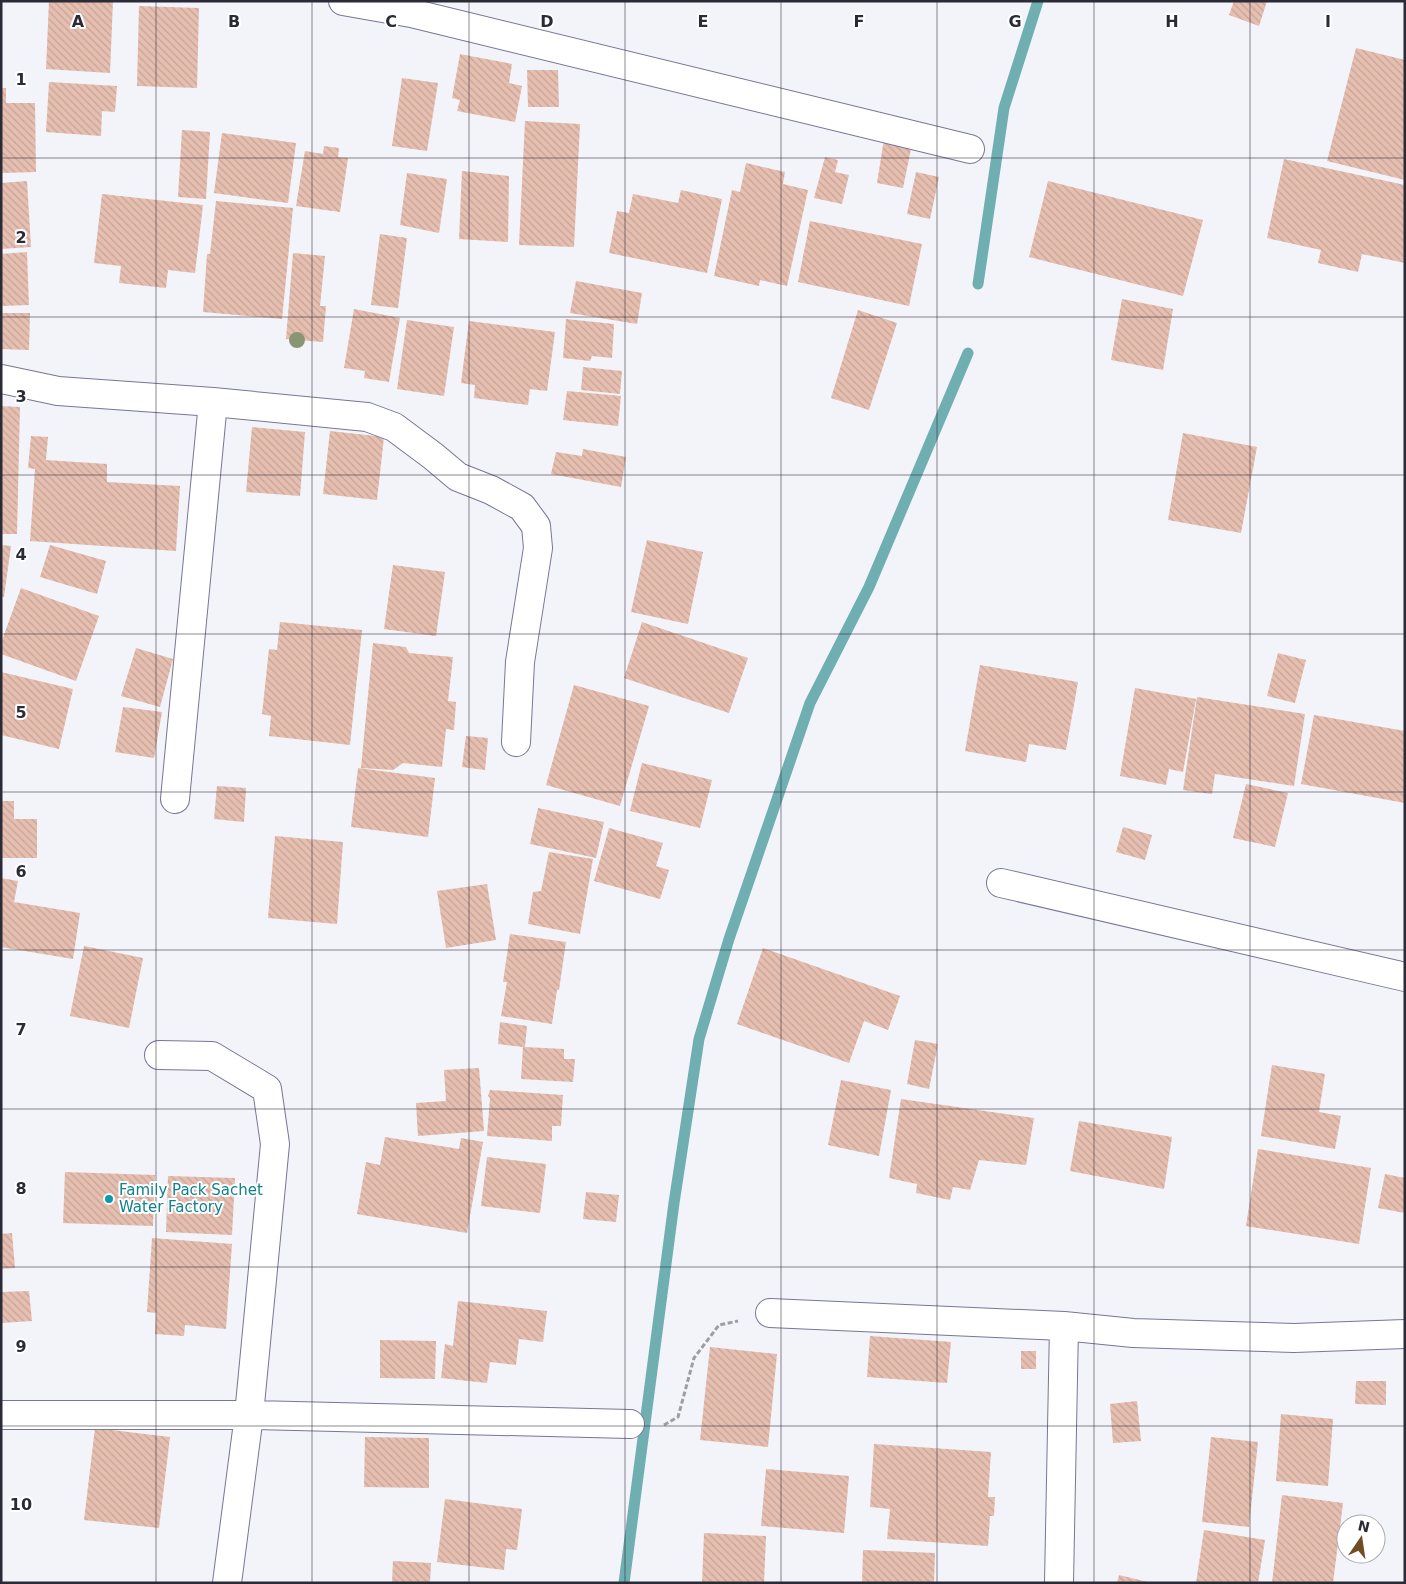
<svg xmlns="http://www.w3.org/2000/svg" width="1406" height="1584" font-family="'DejaVu Sans',sans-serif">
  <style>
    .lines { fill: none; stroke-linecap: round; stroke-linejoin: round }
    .stream { stroke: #6faeb1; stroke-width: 11 }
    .building { fill: url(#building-back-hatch) }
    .minor-casing { stroke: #797595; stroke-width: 30 }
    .path { stroke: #9e9da7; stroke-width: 3; stroke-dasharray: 5 2.5; stroke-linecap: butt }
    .minor { stroke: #fff; stroke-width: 28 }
    .tree { fill: #899673 }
    .grid { fill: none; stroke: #2b2a37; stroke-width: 1; stroke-opacity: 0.55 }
    .culture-dot { fill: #0f9aa8; stroke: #fff; stroke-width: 2 }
    .labels { text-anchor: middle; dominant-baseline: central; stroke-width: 4; stroke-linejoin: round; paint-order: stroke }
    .culture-label { font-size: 15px; fill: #0d838f; stroke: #fff; text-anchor: start }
    .grid-label { font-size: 16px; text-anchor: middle; font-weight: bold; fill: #2b2a37; stroke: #fff; stroke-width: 4; stroke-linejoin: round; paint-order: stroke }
  </style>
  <defs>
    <pattern id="building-back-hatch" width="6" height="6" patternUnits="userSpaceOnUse" patternTransform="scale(1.25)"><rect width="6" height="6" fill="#e6bfb0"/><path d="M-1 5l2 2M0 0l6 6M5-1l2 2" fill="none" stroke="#c5a498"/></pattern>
  </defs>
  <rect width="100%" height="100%" fill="#f3f3fa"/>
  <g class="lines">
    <path class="stream" d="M 978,284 L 1004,108 L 1038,1
      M 624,1583 L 674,1203 L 699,1039 L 729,939 L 810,703 L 869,587 L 968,353"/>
  </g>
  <path class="building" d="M 49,1 L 113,1 L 110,73 L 46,69 Z
    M 1234,1 L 1267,1 L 1259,26 L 1229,15 Z
    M 139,6 L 199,8 L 197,88 L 137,86 Z
    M 1356,48 L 1405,60 L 1405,180 L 1327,161 Z
    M 460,54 L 512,64 L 509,83 L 522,86 L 515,122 L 457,111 L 460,100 L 452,98 Z
    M 527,70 L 558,70 L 559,107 L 528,107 Z
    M 402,78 L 438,83 L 427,151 L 392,146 Z
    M 49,82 L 117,86 L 115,112 L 102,111 L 101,136 L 46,132 Z
    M 1,88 L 6,88 L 6,103 L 35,103 L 36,172 L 1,173 Z
    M 525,121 L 580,124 L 574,247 L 519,245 Z
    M 182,130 L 210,132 L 206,199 L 178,197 Z
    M 222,133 L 296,143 L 288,203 L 214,193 Z
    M 884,139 L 912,144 L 903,188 L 877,183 Z
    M 324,146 L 339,148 L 338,157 L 348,158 L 340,212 L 296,206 L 305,151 L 323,154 Z
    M 825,157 L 838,160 L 835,172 L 849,175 L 842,204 L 814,198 Z
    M 1284,159 L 1405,185 L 1405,263 L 1362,254 L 1358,272 L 1318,263 L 1321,250 L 1267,238 Z
    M 746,163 L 785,172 L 783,184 L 808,190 L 787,286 L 760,280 L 759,286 L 714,276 L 732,190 L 740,192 Z
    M 462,171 L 509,176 L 508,242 L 459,239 Z
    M 916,172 L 939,177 L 930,219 L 907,214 Z
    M 407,173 L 447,179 L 439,233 L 400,225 Z
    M 27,181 L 31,247 L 1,249 L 1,183 Z
    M 1048,181 L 1203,220 L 1183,296 L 1029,257 Z
    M 681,190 L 722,199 L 707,273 L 609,253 L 617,211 L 629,213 L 633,194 L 678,203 Z
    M 102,194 L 203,205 L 195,273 L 168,270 L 166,288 L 119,283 L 121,266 L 94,263 Z
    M 216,201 L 293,208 L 282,319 L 203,312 L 207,254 L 210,254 Z
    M 810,221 L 922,244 L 909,306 L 798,282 Z
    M 380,234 L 407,238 L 398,308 L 371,305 Z
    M 27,252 L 29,305 L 1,306 L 1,254 Z
    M 293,253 L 325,256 L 320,306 L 326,306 L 323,342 L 286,339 Z
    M 576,281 L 642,293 L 637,324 L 570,313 Z
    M 1122,299 L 1173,309 L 1163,370 L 1111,360 Z
    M 354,309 L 400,318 L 389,382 L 364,378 L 365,371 L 344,368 Z
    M 858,310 L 897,323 L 869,410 L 831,398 Z
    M 1,313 L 30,313 L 29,350 L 1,349 Z
    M 566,319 L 614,324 L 612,358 L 592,356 L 590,361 L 563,358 Z
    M 407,320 L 454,327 L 444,396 L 397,389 Z
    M 469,321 L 555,332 L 547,391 L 530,389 L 528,405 L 474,398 L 475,385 L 461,383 Z
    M 583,367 L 622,371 L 620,394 L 581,390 Z
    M 567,391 L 621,396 L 618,426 L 563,420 Z
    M 1,406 L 20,407 L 17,534 L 1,534 Z
    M 252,427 L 305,432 L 300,496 L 246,492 Z
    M 330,431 L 384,437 L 377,500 L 323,494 Z
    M 1183,433 L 1257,447 L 1241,533 L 1168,520 Z
    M 31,436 L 48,437 L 46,460 L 107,464 L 107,482 L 180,486 L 176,551 L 30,541 L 35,469 L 28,468 Z
    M 583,449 L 626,457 L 621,487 L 551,474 L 556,452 L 582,456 Z
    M 647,540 L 703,552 L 688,624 L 631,612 Z
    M 1,545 L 11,546 L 4,597 L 1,596 Z
    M 50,545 L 106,561 L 97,594 L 40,577 Z
    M 393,565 L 445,572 L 436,636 L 384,629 Z
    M 21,588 L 99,616 L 76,681 L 1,654 L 1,643 Z
    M 280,622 L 362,630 L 350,745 L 269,736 L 271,716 L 262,714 L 269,649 L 277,650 Z
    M 642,622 L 748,658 L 729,713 L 624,678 Z
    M 373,643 L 406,647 L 409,653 L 453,657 L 448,701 L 456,702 L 454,730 L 446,729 L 442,767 L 403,763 L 393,770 L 361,768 Z
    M 136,648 L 173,659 L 160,707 L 121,696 Z
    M 1278,653 L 1306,660 L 1295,703 L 1267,696 Z
    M 980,665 L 1078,682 L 1066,750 L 1029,744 L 1026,762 L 965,751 Z
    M 1,672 L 73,689 L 59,749 L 1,735 Z
    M 574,685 L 649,706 L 620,806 L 546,785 Z
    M 1135,688 L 1196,699 L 1183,772 L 1169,769 L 1166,785 L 1120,776 Z
    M 1197,697 L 1305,714 L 1294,786 L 1215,774 L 1212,794 L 1183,790 Z
    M 123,707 L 162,712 L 154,758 L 115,752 Z
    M 1314,715 L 1405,731 L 1405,803 L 1301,784 Z
    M 466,736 L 488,738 L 485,770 L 462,767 Z
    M 642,763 L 712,780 L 700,828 L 630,811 Z
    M 358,768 L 435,778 L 428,837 L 351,827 Z
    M 1246,784 L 1288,793 L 1275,847 L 1233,838 Z
    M 217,786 L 246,788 L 244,822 L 214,819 Z
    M 1,801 L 14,801 L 14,819 L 37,819 L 37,858 L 1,858 Z
    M 538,808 L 604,822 L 596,858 L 530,844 Z
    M 1123,827 L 1152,835 L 1145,860 L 1116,852 Z
    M 609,828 L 663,843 L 656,866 L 669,870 L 660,899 L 594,881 Z
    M 275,836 L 343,842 L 337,924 L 268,918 Z
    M 549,852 L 593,859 L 580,934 L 528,924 L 533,892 L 541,891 Z
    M 1,878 L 18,881 L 14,902 L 80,913 L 73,959 L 1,947 Z
    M 487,884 L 496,940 L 446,948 L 437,891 Z
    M 510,934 L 566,942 L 559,990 L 557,990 L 552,1024 L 501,1016 L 507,982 L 503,982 Z
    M 84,946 L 143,958 L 129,1028 L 70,1016 Z
    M 763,948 L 900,996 L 888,1030 L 864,1021 L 849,1063 L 737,1024 Z
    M 500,1022 L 527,1026 L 525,1047 L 564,1049 L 564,1059 L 575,1059 L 573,1082 L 521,1079 L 523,1047 L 498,1044 Z
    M 915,1040 L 938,1044 L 929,1089 L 907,1084 Z
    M 1272,1065 L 1325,1074 L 1319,1112 L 1341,1116 L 1335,1149 L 1261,1136 Z
    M 479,1068 L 484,1131 L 418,1136 L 416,1103 L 446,1101 L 444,1070 Z
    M 841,1080 L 891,1090 L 879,1156 L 828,1145 Z
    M 490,1090 L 563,1095 L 561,1126 L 552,1126 L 552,1141 L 487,1136 L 490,1098 L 488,1096 Z
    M 901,1099 L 1034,1118 L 1026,1165 L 979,1160 L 970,1190 L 953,1187 L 950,1200 L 916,1193 L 917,1184 L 889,1178 Z
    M 1079,1121 L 1172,1137 L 1164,1189 L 1070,1171 Z
    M 385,1137 L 459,1149 L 461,1138 L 483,1142 L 467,1233 L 357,1214 L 366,1162 L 380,1165 Z
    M 1258,1149 L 1371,1168 L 1359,1244 L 1246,1226 Z
    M 487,1157 L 546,1164 L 540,1213 L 481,1206 Z
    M 65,1172 L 155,1175 L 153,1226 L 63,1223 Z
    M 1385,1174 L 1405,1178 L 1405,1213 L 1378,1208 Z
    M 168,1176 L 235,1178 L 232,1235 L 166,1232 Z
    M 586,1192 L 619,1195 L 616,1222 L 583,1219 Z
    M 12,1233 L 15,1268 L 1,1269 L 1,1234 Z
    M 152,1238 L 232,1244 L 226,1329 L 185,1325 L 184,1336 L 155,1334 L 156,1313 L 147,1312 Z
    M 29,1291 L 32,1321 L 1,1323 L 1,1292 Z
    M 458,1301 L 547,1311 L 543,1342 L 519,1339 L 516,1365 L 490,1362 L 487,1383 L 441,1378 L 445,1344 L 453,1346 Z
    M 870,1336 L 951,1342 L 947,1383 L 867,1377 Z
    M 380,1340 L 436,1341 L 435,1379 L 380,1378 Z
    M 710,1347 L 777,1354 L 768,1447 L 700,1440 Z
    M 1021,1351 L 1036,1351 L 1036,1369 L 1021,1369 Z
    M 1356,1381 L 1386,1381 L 1386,1405 L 1355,1404 Z
    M 1137,1401 L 1141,1441 L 1113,1443 L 1110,1404 Z
    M 1281,1414 L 1333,1419 L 1328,1486 L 1276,1481 Z
    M 95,1428 L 170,1437 L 159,1528 L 84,1520 Z
    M 365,1437 L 429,1438 L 429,1488 L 364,1487 Z
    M 1211,1437 L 1258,1442 L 1249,1527 L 1202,1522 Z
    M 874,1444 L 991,1452 L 988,1497 L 995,1497 L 994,1516 L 990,1516 L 988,1546 L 887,1539 L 890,1509 L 870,1507 Z
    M 766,1469 L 849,1476 L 844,1533 L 761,1526 Z
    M 1282,1495 L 1343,1503 L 1333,1583 L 1272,1583 Z
    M 445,1499 L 522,1509 L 517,1550 L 506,1549 L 504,1570 L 437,1562 Z
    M 1204,1530 L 1265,1540 L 1258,1583 L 1196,1583 Z
    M 704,1533 L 766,1536 L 764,1583 L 702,1583 Z
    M 863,1550 L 935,1553 L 934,1583 L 862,1583 Z
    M 393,1561 L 431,1563 L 430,1583 L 392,1583 Z
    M 1119,1575 L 1148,1582 L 1148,1583 L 1117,1583 Z"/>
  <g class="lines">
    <defs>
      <path id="minor" d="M 343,1 L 411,13 L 970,149
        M 1,379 L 58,391 L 213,402 L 367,417 L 394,427 L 433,456 L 458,477 L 491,490 L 522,507 L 536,526 L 538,548 L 520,662 L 516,742
        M 175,799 L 213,402
        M 1001,883 L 1405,977
        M 159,1055 L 212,1056 L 267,1089 L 275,1144 L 249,1415 L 227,1583
        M 770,1313 L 1064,1326 L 1133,1333 L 1294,1338 L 1405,1334
        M 1,1415 L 249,1415 L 630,1424
        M 1059,1583 L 1064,1326"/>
    </defs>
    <use href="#minor" class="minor-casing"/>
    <path class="path" d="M 664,1425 L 678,1417 L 694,1358 L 719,1325 L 738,1321"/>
    <use href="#minor" class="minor"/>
  </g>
  <circle class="tree" cx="297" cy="340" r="8"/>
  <path class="grid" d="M 156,1 L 156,1583M 312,1 L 312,1583M 469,1 L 469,1583M 625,1 L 625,1583M 781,1 L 781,1583M 937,1 L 937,1583M 1094,1 L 1094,1583M 1250,1 L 1250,1583M 1,158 L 1405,158M 1,317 L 1405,317M 1,475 L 1405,475M 1,634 L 1405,634M 1,792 L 1405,792M 1,950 L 1405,950M 1,1109 L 1405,1109M 1,1267 L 1405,1267M 1,1426 L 1405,1426"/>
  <circle class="culture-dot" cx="109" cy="1199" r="5"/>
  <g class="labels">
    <g class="culture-label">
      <text x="119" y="1190">Family Pack Sachet<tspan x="119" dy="17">Water Factory</tspan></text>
    </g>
  </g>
  <g class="grid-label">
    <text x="78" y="27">A</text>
    <text x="234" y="27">B</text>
    <text x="391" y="27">C</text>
    <text x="547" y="27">D</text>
    <text x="703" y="27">E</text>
    <text x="859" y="27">F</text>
    <text x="1015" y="27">G</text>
    <text x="1172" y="27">H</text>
    <text x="1328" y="27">I</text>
    <text x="21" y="85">1</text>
    <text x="21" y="243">2</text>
    <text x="21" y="402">3</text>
    <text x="21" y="560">4</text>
    <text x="21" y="718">5</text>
    <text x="21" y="877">6</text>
    <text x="21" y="1035">7</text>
    <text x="21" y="1194">8</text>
    <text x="21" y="1352">9</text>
    <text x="21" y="1510">10</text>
  </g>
  <rect width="1406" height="1584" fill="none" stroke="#2b2a37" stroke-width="5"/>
  <g transform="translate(1361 1539) rotate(13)"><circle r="24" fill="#ffffff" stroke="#aaaaaf"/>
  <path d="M0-4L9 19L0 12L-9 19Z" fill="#6e4e24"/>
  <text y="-8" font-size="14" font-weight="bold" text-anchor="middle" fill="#2b2a37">N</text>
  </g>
</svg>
